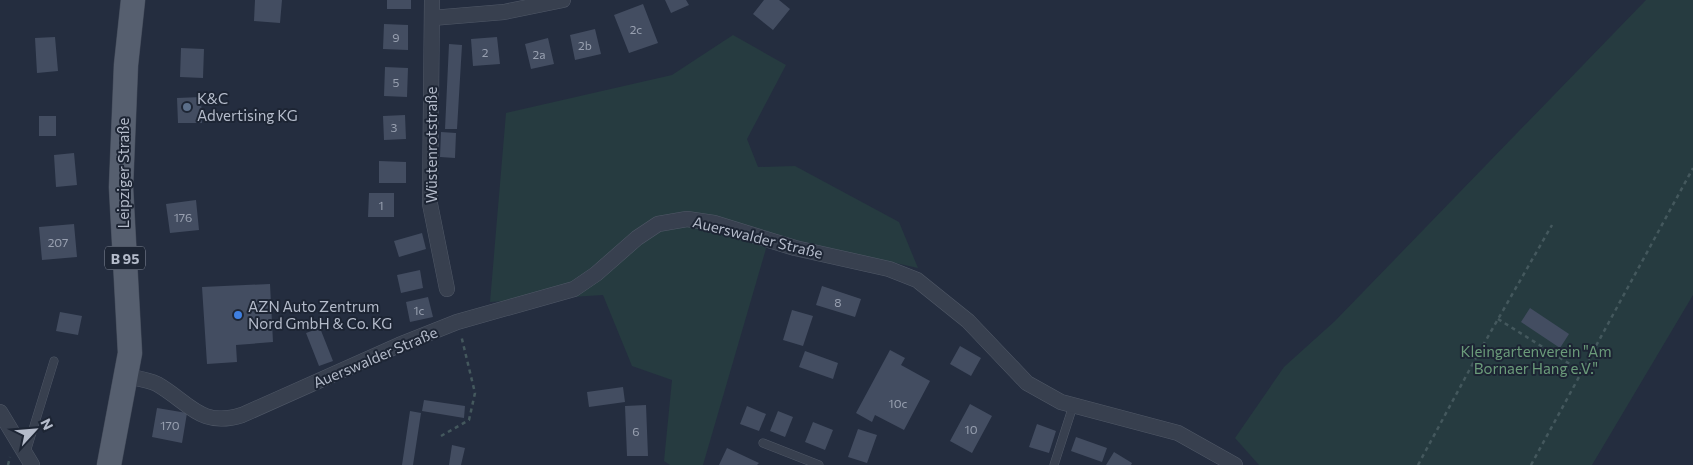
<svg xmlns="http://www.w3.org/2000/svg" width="1693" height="465" font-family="Commissioner,sans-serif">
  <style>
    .green { fill: #263b40 }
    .building { fill: #434d61 }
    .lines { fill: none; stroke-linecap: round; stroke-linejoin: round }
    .service-casing { stroke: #505867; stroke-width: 9 }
    .minor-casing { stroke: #505867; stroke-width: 16 }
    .primary-casing { stroke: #414958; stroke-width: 25 }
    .path { stroke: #44585d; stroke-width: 2.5; stroke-dasharray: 4 4; stroke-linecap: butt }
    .service { stroke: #38404f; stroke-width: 8 }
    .minor { stroke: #38404f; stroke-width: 15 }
    .primary { stroke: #565f6f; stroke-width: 24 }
    .service-dot { fill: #5c6f8a; stroke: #1d2534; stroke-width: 2 }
    .shop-dot { fill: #3f7fe0; stroke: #1d2534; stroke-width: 2 }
    .labels { text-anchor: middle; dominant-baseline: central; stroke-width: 4; stroke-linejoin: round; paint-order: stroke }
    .number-label { font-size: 12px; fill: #98a0b0 }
    .shield { fill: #1d2534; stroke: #878e9d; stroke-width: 1 }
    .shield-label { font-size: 14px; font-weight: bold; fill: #b4bbca }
    .poi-label { font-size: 15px; fill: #b4bbca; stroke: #1d2534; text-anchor: start }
    .street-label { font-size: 15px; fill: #b4bbca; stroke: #1d2534 }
    .park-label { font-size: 15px; fill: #6b9b7a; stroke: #1d2534 }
  </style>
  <rect width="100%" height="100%" fill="#242d3f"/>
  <path class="green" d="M 1646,0 L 1693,0 L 1693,295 L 1592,465 L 1259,465 L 1235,438 L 1284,367 L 1335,321 Z
    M 733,35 L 786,65 L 747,139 L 758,167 L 795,166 L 899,222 L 918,268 L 770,235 L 703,465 L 670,465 L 664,461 L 672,380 L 632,366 L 603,295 L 490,302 L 506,113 L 672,75 Z"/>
  <path class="building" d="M 255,0 L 282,0 L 280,23 L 254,21 Z
    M 387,0 L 411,0 L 411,9 L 387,9 Z
    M 665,0 L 686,0 L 689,5 L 671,13 Z
    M 764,0 L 779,0 L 790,9 L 773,30 L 753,14 Z
    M 643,4 L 658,43 L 629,53 L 614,15 Z
    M 384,24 L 408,25 L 408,50 L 383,49 Z
    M 595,29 L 601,54 L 575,60 L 570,35 Z
    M 55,37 L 58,71 L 37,73 L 35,38 Z
    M 497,37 L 500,64 L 473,66 L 471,39 Z
    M 548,38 L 554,64 L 531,69 L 525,44 Z
    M 449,44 L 462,45 L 457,129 L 445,129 Z
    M 181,48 L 204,49 L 203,78 L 180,77 Z
    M 385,67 L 408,68 L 407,97 L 384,96 Z
    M 201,97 L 202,123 L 178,123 L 177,98 Z
    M 405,115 L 406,139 L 384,140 L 383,116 Z
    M 39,116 L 56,116 L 56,136 L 39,136 Z
    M 441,132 L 456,133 L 455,158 L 440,157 Z
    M 74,153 L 77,185 L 56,187 L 54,155 Z
    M 379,161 L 406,162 L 406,183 L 379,183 Z
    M 369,193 L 394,193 L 394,217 L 368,217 Z
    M 196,200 L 199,230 L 170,233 L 166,204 Z
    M 74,224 L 77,257 L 42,260 L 39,227 Z
    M 422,233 L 426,249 L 399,257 L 394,241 Z
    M 420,270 L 423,288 L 401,293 L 397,275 Z
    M 270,284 L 273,342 L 236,345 L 237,362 L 207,364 L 202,287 Z
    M 822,286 L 861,299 L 855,317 L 816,305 Z
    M 428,297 L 433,317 L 410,322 L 406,302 Z
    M 1530,308 L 1569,334 L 1560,348 L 1521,322 Z
    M 792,310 L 813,316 L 803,346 L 783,340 Z
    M 60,312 L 82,316 L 78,335 L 56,331 Z
    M 320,328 L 333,361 L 319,366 L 306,333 Z
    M 960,346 L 981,358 L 971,376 L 950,364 Z
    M 890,350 L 905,358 L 901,365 L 930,381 L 904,430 L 875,415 L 872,422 L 856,413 Z
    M 805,351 L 838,363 L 833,379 L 799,367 Z
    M 623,387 L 625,402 L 589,407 L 587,392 Z
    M 424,400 L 465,406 L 464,418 L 422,411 Z
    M 970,404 L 992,416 L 972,453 L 950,441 Z
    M 646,405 L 648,456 L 627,456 L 625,406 Z
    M 747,406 L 766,414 L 759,431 L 740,424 Z
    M 157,408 L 187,413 L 182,443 L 152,437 Z
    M 410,411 L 421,413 L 413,465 L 402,465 Z
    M 778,411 L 793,417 L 785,437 L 770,431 Z
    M 813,422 L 833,430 L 825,450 L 805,442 Z
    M 1037,424 L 1056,431 L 1049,453 L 1029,447 Z
    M 858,429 L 877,435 L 867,463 L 848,457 Z
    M 1076,437 L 1107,448 L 1102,462 L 1071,451 Z
    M 452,445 L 465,448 L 461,465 L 449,465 Z
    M 727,448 L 759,463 L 757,465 L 719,465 Z
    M 1114,452 L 1132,463 L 1131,465 L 1106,465 Z"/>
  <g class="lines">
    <defs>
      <path id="service" d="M 763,443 L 819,465
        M 26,452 L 54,361
        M 1054,465 L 1073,406"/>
      <path id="minor" d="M 432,0 L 430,204 L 447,289
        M 432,18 L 504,12 L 563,0
        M 127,376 C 136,378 148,380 157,384 C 190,403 200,428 242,415 L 399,345 L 457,322 L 574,289 L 596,274 L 637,238 L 658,224 L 687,219 L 714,223 L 795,248 L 889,269 L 917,280 L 968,321 L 1027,383 L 1061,402 L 1178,433 L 1235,465
        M 0,412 L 32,465"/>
      <path id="primary" d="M 109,465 L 130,353 L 121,187 L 126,65 L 133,0"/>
    </defs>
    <use href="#service" class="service-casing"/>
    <use href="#minor" class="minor-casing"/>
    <use href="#primary" class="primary-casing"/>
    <path class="path" d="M 1498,319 L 1581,371
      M 441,436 L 469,420 L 475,393 L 461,335
      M 8,465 L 10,457
      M 1418,465 L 1478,354 L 1552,225
      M 1531,465 L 1693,168"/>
    <use href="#service" class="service"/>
    <use href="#minor" class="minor"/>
    <use href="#primary" class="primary"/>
  </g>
  <circle class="service-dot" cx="187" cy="107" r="5"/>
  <circle class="shop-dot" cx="238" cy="315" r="5"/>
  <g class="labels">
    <g class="number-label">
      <text x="636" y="29">2c</text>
      <text x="396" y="37">9</text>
      <text x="585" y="45">2b</text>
      <text x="485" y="52">2</text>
      <text x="539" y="54">2a</text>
      <text x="396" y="82">5</text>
      <text x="394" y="127">3</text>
      <text x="381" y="205">1</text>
      <text x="183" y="217">176</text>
      <text x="58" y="242">207</text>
      <text x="838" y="302">8</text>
      <text x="419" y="310">1c</text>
      <text x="898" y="403">10c</text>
      <text x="170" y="425">170</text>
      <text x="971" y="429">10</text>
      <text x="636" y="431">6</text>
    </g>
    <rect class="shield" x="105" y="246.5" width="40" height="23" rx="4"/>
    <g class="shield-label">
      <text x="125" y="258">B 95</text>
    </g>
    <g class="poi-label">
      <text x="197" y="98">K&amp;C<tspan x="197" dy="17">Advertising KG</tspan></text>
      <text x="248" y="306">AZN Auto Zentrum<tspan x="248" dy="17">Nord GmbH &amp; Co. KG</tspan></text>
    </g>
    <g class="street-label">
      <text transform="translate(431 145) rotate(-90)">Wüstenrotstraße</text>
      <text transform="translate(123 173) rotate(-90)">Leipziger Straße</text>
      <text transform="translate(758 237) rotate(14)">Auerswalder Straße</text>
      <text transform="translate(375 357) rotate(-23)">Auerswalder Straße</text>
    </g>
    <g class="park-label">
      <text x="1536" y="351">Kleingartenverein "Am<tspan x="1536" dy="17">Bornaer Hang e.V."</tspan></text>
    </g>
  </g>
  <g transform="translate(35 430) rotate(64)" stroke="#1d2534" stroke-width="4" paint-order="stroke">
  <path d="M0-4L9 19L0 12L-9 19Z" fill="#b4bbca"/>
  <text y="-8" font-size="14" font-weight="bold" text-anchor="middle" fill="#b4bbca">N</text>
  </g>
</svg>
